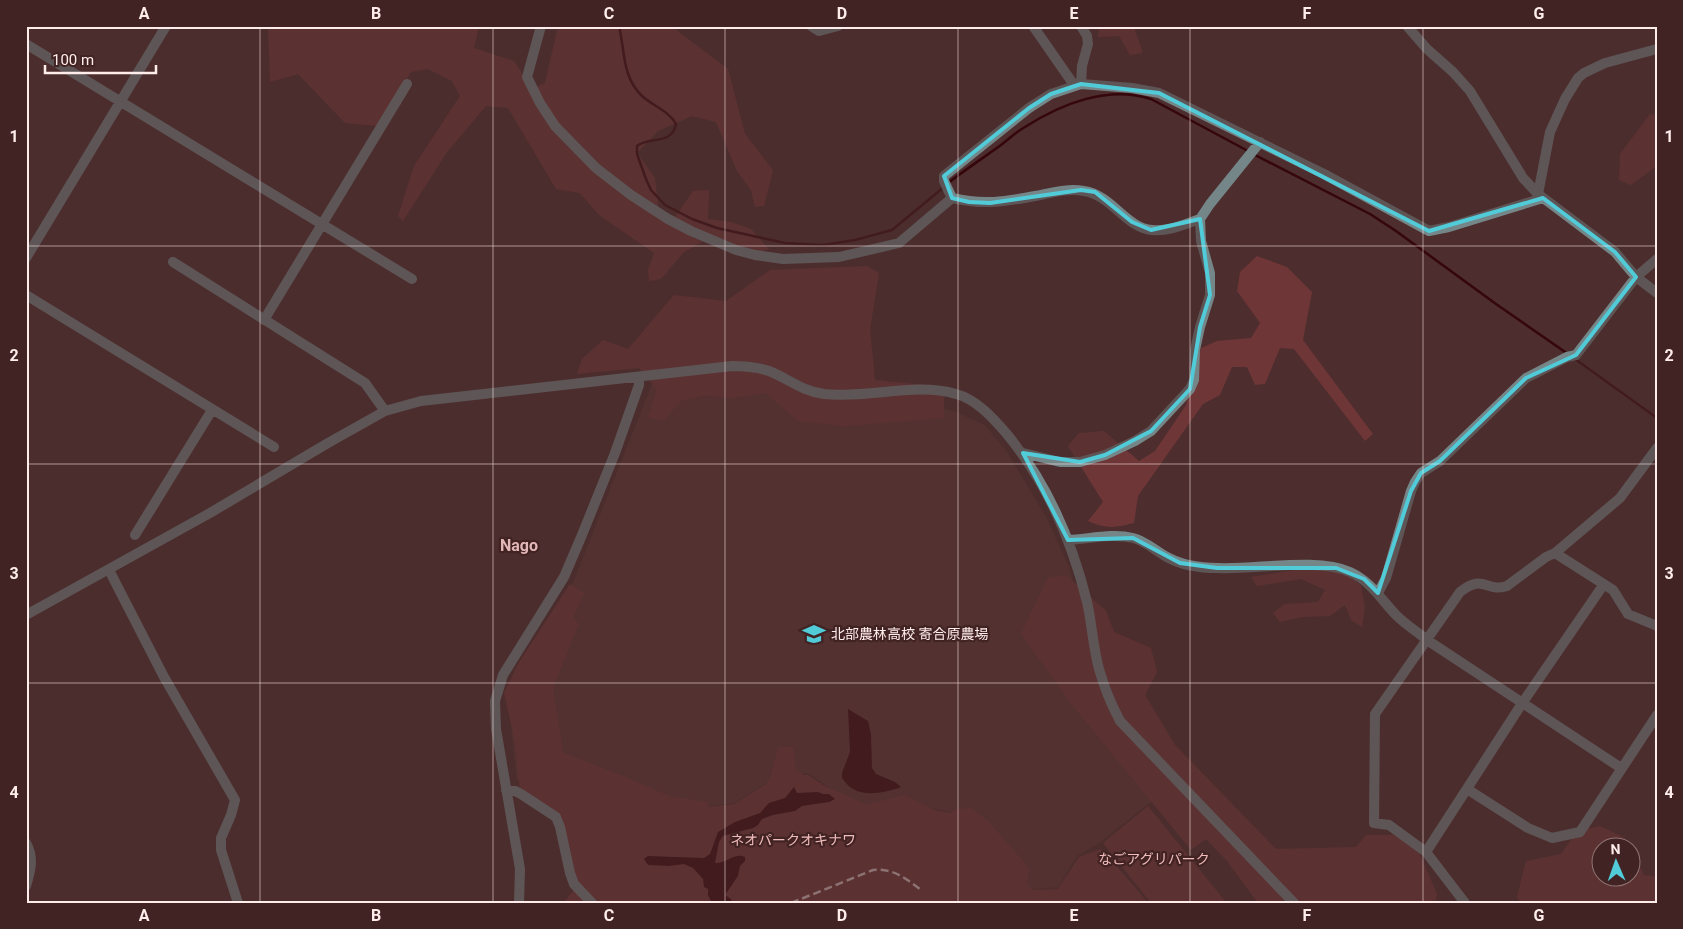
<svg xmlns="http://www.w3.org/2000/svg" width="1683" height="929" font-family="Roboto,'Noto Sans JP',sans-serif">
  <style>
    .built { fill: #5c3636 }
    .green { fill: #6f3638 }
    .water { fill: #35060c }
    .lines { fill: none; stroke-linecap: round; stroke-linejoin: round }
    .stream { stroke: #35060c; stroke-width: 2.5 }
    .minor { stroke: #748688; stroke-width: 10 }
    .rail { stroke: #dac6c5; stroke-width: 2.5; stroke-dasharray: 8 4; stroke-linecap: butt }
    .marked { fill: none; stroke: #52cbd9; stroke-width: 4; stroke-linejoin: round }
    .grid { fill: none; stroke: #ffedec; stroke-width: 1; stroke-opacity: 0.55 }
    .labels { text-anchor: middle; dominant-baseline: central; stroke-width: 4.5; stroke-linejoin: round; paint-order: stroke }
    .poi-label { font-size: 14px; fill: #ffedec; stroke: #422323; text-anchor: start }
    .park-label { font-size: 14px; fill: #f0bcbb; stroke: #422323 }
    .quarter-label { font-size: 16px; font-weight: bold; fill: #e1b8b7; stroke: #422323 }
    .neatline { fill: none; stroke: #ffedec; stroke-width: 2 }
    .grid-label { font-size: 16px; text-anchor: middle; font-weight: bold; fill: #ffedec }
  </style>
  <rect width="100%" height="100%" fill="#4d2d2d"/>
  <path class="built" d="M 672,376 L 917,404 L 954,411 L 984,425 L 1005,449 L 1046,517 L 1069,567 L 1082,615 L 1173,784 L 1099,843 L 1077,856 L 1058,887 L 1023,890 L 973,816 L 920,806 L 885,814 L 854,804 L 808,773 L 774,778 L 734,803 L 631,816 L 550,809 L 517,780 L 509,708 L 564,606 L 652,384 Z"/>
  <path class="green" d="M 268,26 L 479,26 L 474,48 L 514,61 L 532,89 L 545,83 L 558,26 L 671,26 L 728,69 L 745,134 L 773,170 L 764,206 L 755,207 L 751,190 L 737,171 L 716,122 L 692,116 L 658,131 L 637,153 L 655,178 L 659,213 L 676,216 L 693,191 L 709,190 L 708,219 L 731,222 L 751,229 L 769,249 L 755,253 L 710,237 L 683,253 L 661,279 L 649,281 L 648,270 L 654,253 L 599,215 L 580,193 L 556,189 L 508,108 L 486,106 L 447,152 L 403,221 L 398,216 L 414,166 L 460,96 L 452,81 L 428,69 L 411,72 L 377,126 L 345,123 L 298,74 L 270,82 Z
    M 1099,26 L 1136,26 L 1134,28 L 1143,53 L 1130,55 L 1119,36 L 1098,37 Z
    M 1650,114 L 1657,115 L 1655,167 L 1631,185 L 1619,180 L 1620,154 Z
    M 1257,256 L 1287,267 L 1312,292 L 1303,340 L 1373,434 L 1365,441 L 1294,349 L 1280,348 L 1265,384 L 1255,385 L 1247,367 L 1232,367 L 1220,395 L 1203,404 L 1138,496 L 1134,523 C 1116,528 1106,529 1088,521 L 1103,502 L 1068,446 L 1079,433 L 1104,431 L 1139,461 L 1155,451 L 1186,405 L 1201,348 L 1217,341 L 1251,338 L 1260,323 L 1237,291 L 1240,272 Z
    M 867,266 L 879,273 L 870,329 L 875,380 L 944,387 L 944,418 L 845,426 L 798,421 L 766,393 L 731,398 L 706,395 L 681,401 L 663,421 L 648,417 L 657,389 L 639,368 L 577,374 L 582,359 L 603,340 L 628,349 L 674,295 L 726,301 L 770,270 Z
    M 1306,568 L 1347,573 L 1361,586 L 1365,607 L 1362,627 L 1351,620 L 1345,605 L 1330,616 L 1302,617 L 1280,622 L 1273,613 L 1285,604 L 1318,602 L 1325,590 L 1301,579 L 1257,586 L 1251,577 Z
    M 1067,576 L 1106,611 L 1114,632 L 1151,648 L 1157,672 L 1145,695 L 1175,745 L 1276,849 L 1356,847 L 1366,835 L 1394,835 L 1417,848 L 1437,894 L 1435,903 L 1258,903 L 1227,861 L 1206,839 L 1191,850 L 1073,706 L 1021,634 L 1048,577 Z
    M 570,584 L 584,593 L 573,618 L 579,624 L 553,688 L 563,753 L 623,776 L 669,796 L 707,802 L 709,807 L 734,804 L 766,784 L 771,775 L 778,747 L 793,747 L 796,770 L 804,775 L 808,775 L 823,785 L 867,805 L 904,795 L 934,810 L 950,813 L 957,809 L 971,808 L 988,821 L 1029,868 L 1027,885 L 1033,890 L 1058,889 L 1079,857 L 1101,849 L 1134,886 L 1148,903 L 563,903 L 574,890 L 561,817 L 520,790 L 515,741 L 504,693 L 518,664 Z
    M 1148,806 L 1225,901 L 1226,903 L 1151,903 L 1103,843 Z
    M 1600,826 L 1625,838 L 1629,846 L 1600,846 L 1600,876 L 1630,876 L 1631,849 L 1644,875 L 1657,877 L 1657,903 L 1520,903 L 1517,897 L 1526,861 L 1561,854 L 1577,831 Z"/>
  <path class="water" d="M 848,709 L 868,721 L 871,734 L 872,768 L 876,774 L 895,782 L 901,787 C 888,792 866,797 853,789 C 849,787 845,782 842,778 L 842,773 L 850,752 Z
    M 794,787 L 797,793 L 818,792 L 823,794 L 829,794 L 835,799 L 829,802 L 802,806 L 795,811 L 773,815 L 762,819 L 758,825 L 753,828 L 723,836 L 719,842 L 715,863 C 726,864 734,852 745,857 L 745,861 L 740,866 L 738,876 L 725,895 L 731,899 L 732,903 L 712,903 L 708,895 L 708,889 L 704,887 L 703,879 L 693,868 L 684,864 L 669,866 L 648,865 L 644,859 L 648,856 L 704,858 L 710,854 L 718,832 L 735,822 L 760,813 L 769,803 L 785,798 Z"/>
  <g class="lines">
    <path class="stream" d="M 619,26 C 625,51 622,77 642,96 C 653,106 669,111 676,124 C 672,146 648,136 637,146 L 637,154 L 646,179 L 651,190 L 665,205 L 692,219 L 717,228 L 785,243 L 823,245 L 855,240 L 892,230 L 944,187
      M 1253,154 L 1370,214 L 1396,231 L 1496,304 L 1568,354
      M 948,183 C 965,170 983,158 1001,145 C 1009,139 1016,132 1025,127 C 1061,104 1108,85 1151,99 L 1248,151
      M 1575,359 L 1657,418"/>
    <path class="minor" d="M 541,26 L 527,77 L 540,103 L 555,126 L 596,168 L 631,195 L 668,219 L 691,231 L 736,250 L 755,255 L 783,259 L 839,257 L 899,243 L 952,198
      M 811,26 L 819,31 L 838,26
      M 1033,26 L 1074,85
      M 1081,26 L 1087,36 L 1088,44 L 1082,66 L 1081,84
      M 1407,26 L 1427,49 L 1453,72 L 1470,91 L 1523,178 L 1538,194 L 1615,252 L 1636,277 L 1657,293
      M 26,44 L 412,279
      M 1538,194 L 1550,132 L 1565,99 L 1578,78 L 1584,73 L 1605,63 L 1657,49
      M 1200,219 C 1185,224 1168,232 1152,230 C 1126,228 1112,195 1084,191 C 1067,188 1051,193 1035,196 C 1004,202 983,205 952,198 L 944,181 L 944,176 L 1029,108 L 1051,94 L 1081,84 L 1132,88 L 1159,93 L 1324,174 L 1429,231 L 1449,227 L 1543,198
      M 26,258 L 166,26
      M 173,262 L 365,383 L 385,411
      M 26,295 L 274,447
      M 264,320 L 407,84
      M 1023,453 L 1060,462 L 1080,462 L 1105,455 L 1135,441 L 1151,431 L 1190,389 L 1194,380 L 1195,350 L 1200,327 L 1210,295 L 1210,273 L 1201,241 L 1200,219 L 1210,204 L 1260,142
      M 135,535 L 212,410
      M 1068,540 C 1089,539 1113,533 1133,538 C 1146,541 1157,552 1169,558 C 1184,566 1202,568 1218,568 C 1255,570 1317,557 1350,572 C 1372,582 1381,600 1397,616 C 1406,625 1418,632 1427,640 L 1621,768
      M 1555,553 L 1613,590 L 1628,614 L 1657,626
      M 109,570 L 164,677 L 235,800 L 231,815 L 221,838 L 221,850 L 238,903
      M 1378,593 L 1386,578 L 1411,491 L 1415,482 L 1421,473 L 1440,461 L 1526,378 L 1567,357 L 1576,355 L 1636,277 L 1657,259
      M 26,615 L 210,513 L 328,443 L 385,411 L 421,401 L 732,366 C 744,366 757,367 769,371 C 789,379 802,391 824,394 C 868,399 914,382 956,394 C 976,399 993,418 1006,433 C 1046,481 1072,541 1087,602 C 1092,624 1093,647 1099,669 C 1104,687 1111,704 1120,721 L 1294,903
      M 1467,789 L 1528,828 L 1552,838 L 1580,832 L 1657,715
      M 506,790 L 515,791 L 521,794 L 556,817 L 560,827 L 570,873 L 574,884 L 592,903
      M 26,843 C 34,857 31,870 26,886
      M 1426,852 L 1523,702 L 1604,584
      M 519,903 L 520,869 L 496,729 L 495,701 L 503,675 L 564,577 L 582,535 L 615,453 L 639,385 L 639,377
      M 1465,903 L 1426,852 L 1389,825 L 1374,823 L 1375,714 L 1460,592 C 1483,573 1487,593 1507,586 L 1546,557 L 1555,553 L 1620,498 L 1657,448"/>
    <path class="rail" d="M 791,903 L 873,870 C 893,868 905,878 920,889"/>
  </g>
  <path d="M0 0H1683V929H0ZM 1081,84 L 1159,93 L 1429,231 L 1543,198 L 1615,252 L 1636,277 L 1576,355 L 1526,378 L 1440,461 L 1421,473 L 1411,491 L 1378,593 L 1364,579 L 1336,568 L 1217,568 L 1180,563 L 1133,538 L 1068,540 L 1023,453 L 1080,462 L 1105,455 L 1151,431 L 1190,389 L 1200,327 L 1210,295 L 1200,219 L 1151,230 L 1132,222 L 1095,192 L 1081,190 L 990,203 L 969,202 L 952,198 L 944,176 L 1029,108 L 1051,94 Z" fill="#4d2d2d" fill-opacity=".55" fill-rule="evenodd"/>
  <path class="marked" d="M 1081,84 L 1159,93 L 1429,231 L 1543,198 L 1615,252 L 1636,277 L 1576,355 L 1526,378 L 1440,461 L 1421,473 L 1411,491 L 1378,593 L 1364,579 L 1336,568 L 1217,568 L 1180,563 L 1133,538 L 1068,540 L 1023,453 L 1080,462 L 1105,455 L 1151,431 L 1190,389 L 1200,327 L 1210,295 L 1200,219 L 1151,230 L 1132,222 L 1095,192 L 1081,190 L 990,203 L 969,202 L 952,198 L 944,176 L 1029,108 L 1051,94 Z"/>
  <path class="grid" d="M 260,26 L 260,903M 493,26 L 493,903M 725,26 L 725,903M 958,26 L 958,903M 1190,26 L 1190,903M 1423,26 L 1423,903M 26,246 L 1657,246M 26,464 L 1657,464M 26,683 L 1657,683"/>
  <defs>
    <symbol id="school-bare" viewBox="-9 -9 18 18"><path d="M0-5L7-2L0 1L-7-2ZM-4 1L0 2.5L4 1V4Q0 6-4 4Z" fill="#52cbd9" stroke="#422323" stroke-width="2.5" paint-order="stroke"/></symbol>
  </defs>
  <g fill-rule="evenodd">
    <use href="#school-bare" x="798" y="618" width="32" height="32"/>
  </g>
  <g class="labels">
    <g class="poi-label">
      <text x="831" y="634">北部農林高校 寄合原農場</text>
    </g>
    <g class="park-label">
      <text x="793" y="840">ネオパークオキナワ</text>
      <text x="1154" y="859">なごアグリパーク</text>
    </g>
    <g class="quarter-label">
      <text x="519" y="545">Nago</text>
    </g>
  </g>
  <rect width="1683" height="929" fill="none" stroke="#422323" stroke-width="55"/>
  <g transform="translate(1616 862) rotate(358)"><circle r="24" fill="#422323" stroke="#8e7473"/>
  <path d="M0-4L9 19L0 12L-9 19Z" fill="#52cbd9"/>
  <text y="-8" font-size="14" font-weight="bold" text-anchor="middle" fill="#ffedec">N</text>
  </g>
  <path d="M45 65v8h111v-8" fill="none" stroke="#ffedec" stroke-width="2.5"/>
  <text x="52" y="65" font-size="15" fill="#ffedec" stroke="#422323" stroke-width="4" paint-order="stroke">100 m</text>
  <rect x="28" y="28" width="1628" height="874" class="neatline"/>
  <g class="grid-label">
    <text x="144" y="19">A</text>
    <text x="376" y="19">B</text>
    <text x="609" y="19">C</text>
    <text x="842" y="19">D</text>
    <text x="1074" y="19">E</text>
    <text x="1307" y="19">F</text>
    <text x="1539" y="19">G</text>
    <text x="14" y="142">1</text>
    <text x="1669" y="142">1</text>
    <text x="14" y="361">2</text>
    <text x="1669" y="361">2</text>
    <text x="14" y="579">3</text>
    <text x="1669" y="579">3</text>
    <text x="14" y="798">4</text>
    <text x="1669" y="798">4</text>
    <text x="144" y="921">A</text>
    <text x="376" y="921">B</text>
    <text x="609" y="921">C</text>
    <text x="842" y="921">D</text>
    <text x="1074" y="921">E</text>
    <text x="1307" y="921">F</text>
    <text x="1539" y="921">G</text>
  </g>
</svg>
